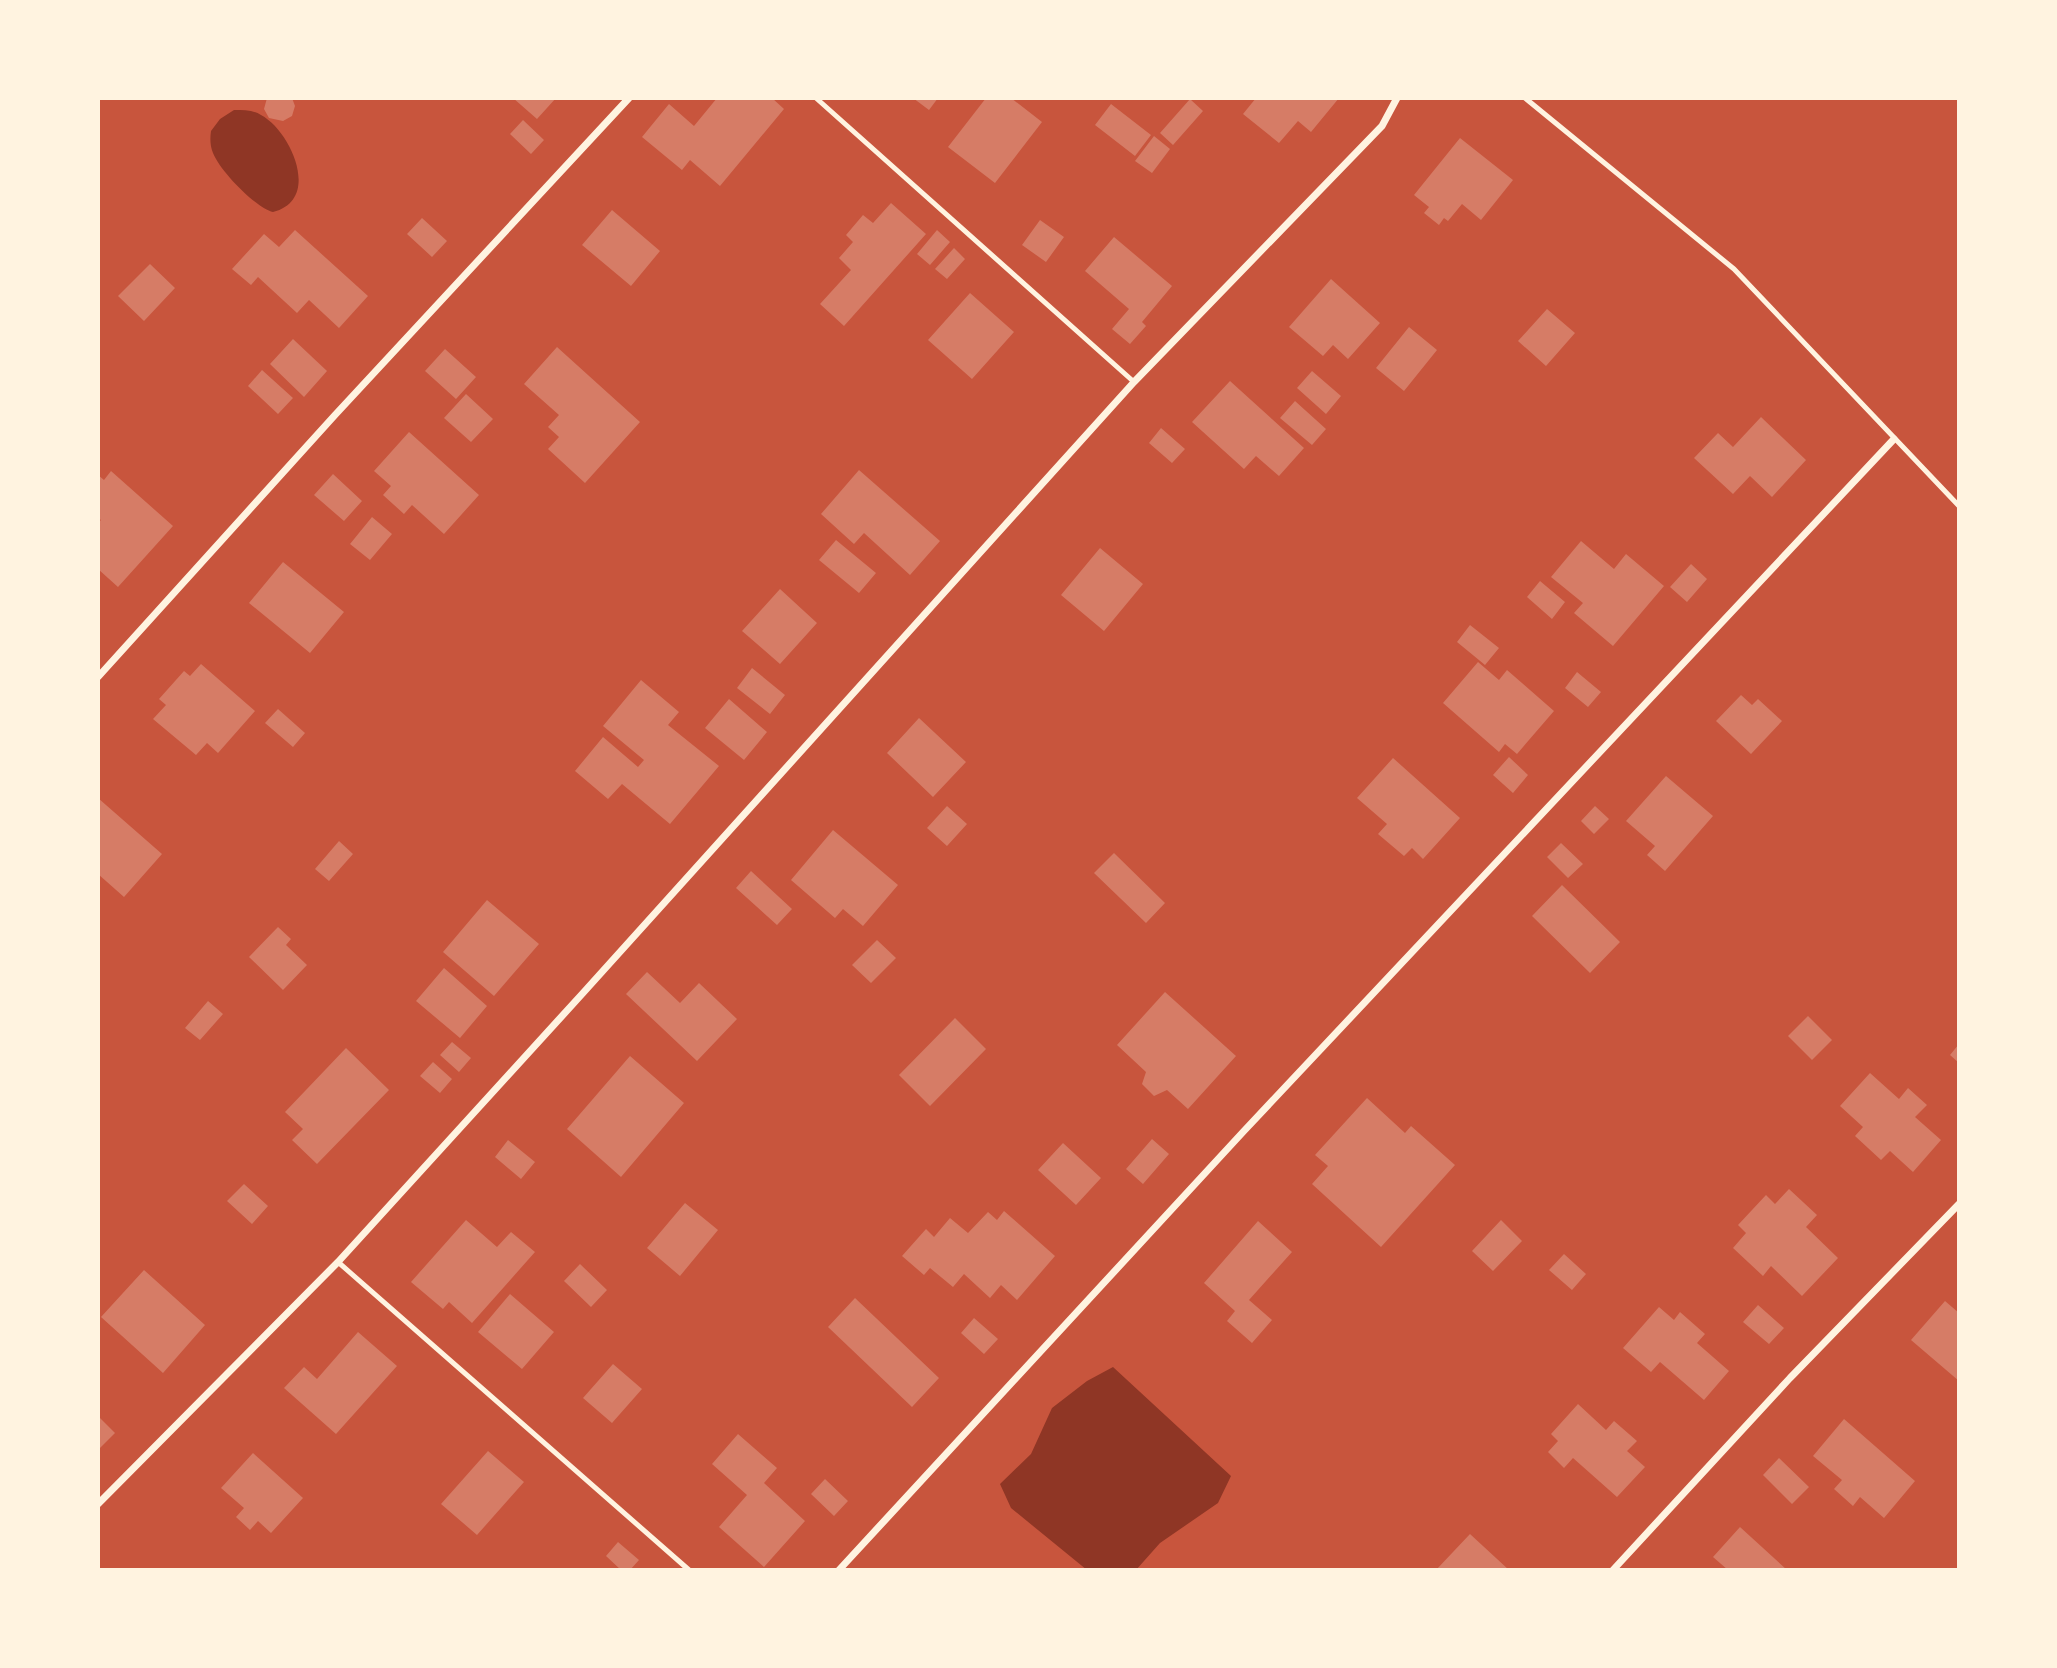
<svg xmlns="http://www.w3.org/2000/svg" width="2057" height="1668" font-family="Barlow,sans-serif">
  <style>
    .water { fill: #8f3625 }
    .building { fill: #d67c66 }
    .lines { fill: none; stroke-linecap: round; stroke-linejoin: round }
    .service { stroke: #fff3e0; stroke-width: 5 }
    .minor { stroke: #fff3e0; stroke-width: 7 }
  </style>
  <rect width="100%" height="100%" fill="#c8553d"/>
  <path class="water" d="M 234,110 C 244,110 253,110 261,115 C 291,131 322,200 273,212 C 256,208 220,171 213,153 C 210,146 210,138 211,131 L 220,119 Z
    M 1113,1367 L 1231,1476 L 1218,1503 L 1160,1543 L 1136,1570 L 1087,1570 L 1011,1508 L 1000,1484 L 1031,1454 L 1052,1408 L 1087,1381 Z"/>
  <path class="building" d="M 267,98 L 292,98 L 295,106 L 292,116 L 283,121 L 269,118 L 264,109 Z
    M 513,98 L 556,98 L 537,119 Z
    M 717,98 L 772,98 L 784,109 L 720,186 L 690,160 L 682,170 L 642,137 L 669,104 L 694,126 Z
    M 913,98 L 938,98 L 929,110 Z
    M 986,98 L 1011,98 L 1042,122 L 995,183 L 948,147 Z
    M 1256,98 L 1339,98 L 1311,132 L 1298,121 L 1279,143 L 1243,114 Z
    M 1190,99 L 1203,111 L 1173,145 L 1160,133 Z
    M 1111,104 L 1151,135 L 1135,156 L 1095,125 Z
    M 523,120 L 544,140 L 531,154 L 510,134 Z
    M 1154,136 L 1170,149 L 1152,173 L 1135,161 Z
    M 1460,138 L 1513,180 L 1481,220 L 1462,204 L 1448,221 L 1444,218 L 1439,225 L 1424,213 L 1429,207 L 1414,195 Z
    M 891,203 L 926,234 L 844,326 L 820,304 L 851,270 L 839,258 L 853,242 L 846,235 L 863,215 L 873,223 Z
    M 612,210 L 660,251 L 631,286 L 582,245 Z
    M 422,218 L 447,241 L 432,257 L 407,234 Z
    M 1040,220 L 1064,237 L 1046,262 L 1022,245 Z
    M 295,230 L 368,296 L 339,328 L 309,300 L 297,313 L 258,277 L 251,285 L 232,269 L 264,234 L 279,247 Z
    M 937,230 L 950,242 L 930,265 L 917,254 Z
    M 1114,237 L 1172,286 L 1142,322 L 1146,326 L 1130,344 L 1112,329 L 1129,309 L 1085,271 Z
    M 954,248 L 965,259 L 947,279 L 935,269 Z
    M 150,264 L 175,288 L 144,321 L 118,296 Z
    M 1331,279 L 1380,323 L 1348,359 L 1333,345 L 1323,356 L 1289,327 Z
    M 970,293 L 1014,332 L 972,379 L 928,340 Z
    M 1547,309 L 1575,333 L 1546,366 L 1518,341 Z
    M 1409,327 L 1437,350 L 1404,391 L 1376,368 Z
    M 293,339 L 327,371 L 304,397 L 270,364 Z
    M 557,347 L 640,422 L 585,483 L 548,449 L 559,437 L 548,427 L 559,415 L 524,384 Z
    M 445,349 L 476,377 L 456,399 L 425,371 Z
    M 262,370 L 293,398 L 278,414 L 248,386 Z
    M 1312,371 L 1341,396 L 1326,414 L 1297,388 Z
    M 1230,381 L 1304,448 L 1279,476 L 1256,456 L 1244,469 L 1192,422 Z
    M 466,394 L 493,419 L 471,442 L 444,418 Z
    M 1295,401 L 1326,429 L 1312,445 L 1280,418 Z
    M 1761,417 L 1806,460 L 1772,497 L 1750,476 L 1733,494 L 1694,458 L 1718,433 L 1733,447 Z
    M 1161,428 L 1185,449 L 1172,463 L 1149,443 Z
    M 409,432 L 479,495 L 444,534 L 412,505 L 404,514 L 383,495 L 391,486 L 374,471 Z
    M 859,470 L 940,541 L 910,575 L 864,533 L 854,544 L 821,514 Z
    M 111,471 L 173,526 L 118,587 L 98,569 L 98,523 L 101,520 L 98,518 L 98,475 L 104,480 Z
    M 333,474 L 362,501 L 344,521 L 314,495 Z
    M 372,517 L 392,534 L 370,560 L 350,544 Z
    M 836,540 L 876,573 L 859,593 L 819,560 Z
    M 1581,541 L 1614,569 L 1626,554 L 1664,586 L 1613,646 L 1574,613 L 1583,603 L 1551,577 Z
    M 1100,548 L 1143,584 L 1104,631 L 1061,595 Z
    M 283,562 L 344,612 L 310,653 L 249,603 Z
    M 1691,564 L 1707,579 L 1687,602 L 1670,587 Z
    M 1540,581 L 1565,602 L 1552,619 L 1527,597 Z
    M 780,589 L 817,623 L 780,664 L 742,631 Z
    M 1470,625 L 1499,648 L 1485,665 L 1457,642 Z
    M 1478,662 L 1499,680 L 1507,670 L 1554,711 L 1517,754 L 1505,744 L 1499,752 L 1443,703 Z
    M 201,664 L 255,711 L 218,753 L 207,743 L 196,755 L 153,719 L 166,705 L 159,699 L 184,671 L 190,676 Z
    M 752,668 L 785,695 L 770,714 L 737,688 Z
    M 1577,672 L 1601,692 L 1588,707 L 1565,688 Z
    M 641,680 L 679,712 L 668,725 L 719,766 L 670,824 L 622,784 L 608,799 L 575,771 L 603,737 L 638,767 L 644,760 L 603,726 Z
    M 1741,695 L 1752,705 L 1758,699 L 1782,721 L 1751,754 L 1716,721 Z
    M 729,699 L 767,732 L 744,760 L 705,728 Z
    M 278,709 L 305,733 L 293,747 L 265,723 Z
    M 919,718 L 966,762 L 933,797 L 887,753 Z
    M 1509,757 L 1528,775 L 1513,793 L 1493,775 Z
    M 1393,758 L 1460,818 L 1423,859 L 1412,848 L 1404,856 L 1378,834 L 1387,824 L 1357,798 Z
    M 1666,776 L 1713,816 L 1665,871 L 1647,855 L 1655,846 L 1626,821 Z
    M 98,798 L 162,854 L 124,897 L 98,874 Z
    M 947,806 L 967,824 L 947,846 L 927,828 Z
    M 1595,806 L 1609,819 L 1594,834 L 1581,821 Z
    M 833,830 L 898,885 L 863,926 L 843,909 L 835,918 L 791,880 Z
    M 339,841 L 353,854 L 329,881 L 315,869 Z
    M 1561,843 L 1583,864 L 1568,878 L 1547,857 Z
    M 1114,853 L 1165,903 L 1146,923 L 1094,873 Z
    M 751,871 L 792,909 L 777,925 L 736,888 Z
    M 1562,885 L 1620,942 L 1590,973 L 1532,916 Z
    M 487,900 L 539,944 L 494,996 L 443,952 Z
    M 278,927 L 291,939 L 286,945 L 307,965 L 283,990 L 249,957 Z
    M 877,940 L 896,958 L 871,983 L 852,965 Z
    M 444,968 L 487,1006 L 460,1038 L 416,1001 Z
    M 647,972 L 680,1003 L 699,983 L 737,1019 L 697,1061 L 626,994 Z
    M 1165,992 L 1236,1056 L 1188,1109 L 1167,1090 L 1154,1096 L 1142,1084 L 1146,1072 L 1117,1045 Z
    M 208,1001 L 223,1014 L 200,1040 L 185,1028 Z
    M 1808,1016 L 1832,1040 L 1812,1060 L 1788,1036 Z
    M 955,1018 L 986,1049 L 930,1106 L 899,1075 Z
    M 452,1042 L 471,1058 L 459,1072 L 440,1055 Z
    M 1959,1044 L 1959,1063 L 1950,1055 Z
    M 346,1048 L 389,1090 L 317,1164 L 292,1140 L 303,1129 L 285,1112 Z
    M 630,1056 L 684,1103 L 621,1177 L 567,1129 Z
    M 433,1062 L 452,1079 L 440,1093 L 420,1076 Z
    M 1870,1073 L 1899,1099 L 1908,1088 L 1927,1105 L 1915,1117 L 1941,1140 L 1913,1172 L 1890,1151 L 1881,1160 L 1855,1136 L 1863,1127 L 1840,1106 Z
    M 1367,1098 L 1405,1133 L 1411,1126 L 1455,1165 L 1381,1247 L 1312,1184 L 1328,1166 L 1315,1155 Z
    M 1152,1139 L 1169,1154 L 1143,1184 L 1126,1169 Z
    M 508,1140 L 535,1162 L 521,1179 L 495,1157 Z
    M 1063,1143 L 1101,1178 L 1076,1205 L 1038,1170 Z
    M 244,1184 L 268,1206 L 252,1224 L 227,1201 Z
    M 1789,1189 L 1817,1215 L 1806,1227 L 1838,1258 L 1802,1296 L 1771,1266 L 1763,1276 L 1733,1248 L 1746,1233 L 1738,1225 L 1766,1195 L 1775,1204 Z
    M 685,1203 L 718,1230 L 680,1276 L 647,1248 Z
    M 1004,1211 L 1055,1256 L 1017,1300 L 1001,1285 L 990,1298 L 964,1274 L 953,1287 L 930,1268 L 924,1275 L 902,1256 L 926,1229 L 934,1237 L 950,1218 L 968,1233 L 988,1212 L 997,1220 Z
    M 466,1220 L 497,1247 L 511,1232 L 535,1252 L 472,1323 L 449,1302 L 443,1309 L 411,1282 Z
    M 1501,1220 L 1522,1241 L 1493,1271 L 1472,1251 Z
    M 1258,1221 L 1292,1252 L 1249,1300 L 1272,1320 L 1252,1343 L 1227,1321 L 1235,1311 L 1204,1283 Z
    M 1564,1254 L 1586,1274 L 1572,1290 L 1549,1270 Z
    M 580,1264 L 607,1290 L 591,1307 L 564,1281 Z
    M 144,1270 L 205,1325 L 163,1373 L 101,1317 Z
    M 510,1294 L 554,1332 L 522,1369 L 478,1332 Z
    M 855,1298 L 939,1378 L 912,1407 L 828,1327 Z
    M 1945,1301 L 1959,1313 L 1959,1381 L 1911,1340 Z
    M 1758,1305 L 1784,1328 L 1769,1344 L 1743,1322 Z
    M 1659,1307 L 1674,1320 L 1680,1312 L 1705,1334 L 1697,1343 L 1729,1371 L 1704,1400 L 1660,1362 L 1651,1372 L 1623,1348 Z
    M 974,1318 L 998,1339 L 984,1354 L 961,1333 Z
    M 358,1332 L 397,1366 L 336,1434 L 284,1388 L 304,1367 L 317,1379 Z
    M 613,1364 L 642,1389 L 612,1423 L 583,1398 Z
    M 1578,1404 L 1606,1430 L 1614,1421 L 1637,1441 L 1627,1451 L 1645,1467 L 1617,1497 L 1573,1458 L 1564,1468 L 1548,1452 L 1558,1441 L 1551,1434 Z
    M 98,1416 L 115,1433 L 98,1450 Z
    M 1844,1419 L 1915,1481 L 1884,1518 L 1860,1497 L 1853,1506 L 1834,1489 L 1842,1480 L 1813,1456 Z
    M 738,1434 L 777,1468 L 764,1483 L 805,1521 L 764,1567 L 719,1527 L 747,1495 L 712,1464 Z
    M 488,1451 L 524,1482 L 477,1535 L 441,1504 Z
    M 253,1453 L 303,1498 L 271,1533 L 258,1521 L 250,1530 L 236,1517 L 244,1508 L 221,1488 Z
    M 1779,1458 L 1809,1487 L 1792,1504 L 1763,1475 Z
    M 825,1479 L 848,1501 L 834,1516 L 811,1494 Z
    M 1740,1527 L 1787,1570 L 1728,1570 L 1713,1557 Z
    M 1470,1534 L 1509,1570 L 1436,1570 Z
    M 618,1542 L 639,1560 L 630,1570 L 621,1570 L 606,1556 Z"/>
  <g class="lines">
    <path class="service" d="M 816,98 L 1134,382
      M 1525,98 L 1734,269 L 1959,506
      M 338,1262 L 689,1570"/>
    <path class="minor" d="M 98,677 L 335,415 L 629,98
      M 98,1504 L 338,1262 L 583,993 L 1134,382 L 1382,126 L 1397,98
      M 839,1570 L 1243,1132 L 1894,439
      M 1613,1570 L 1790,1378 L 1959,1204"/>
  </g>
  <rect width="2057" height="1668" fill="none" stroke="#fff3e0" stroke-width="200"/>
</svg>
